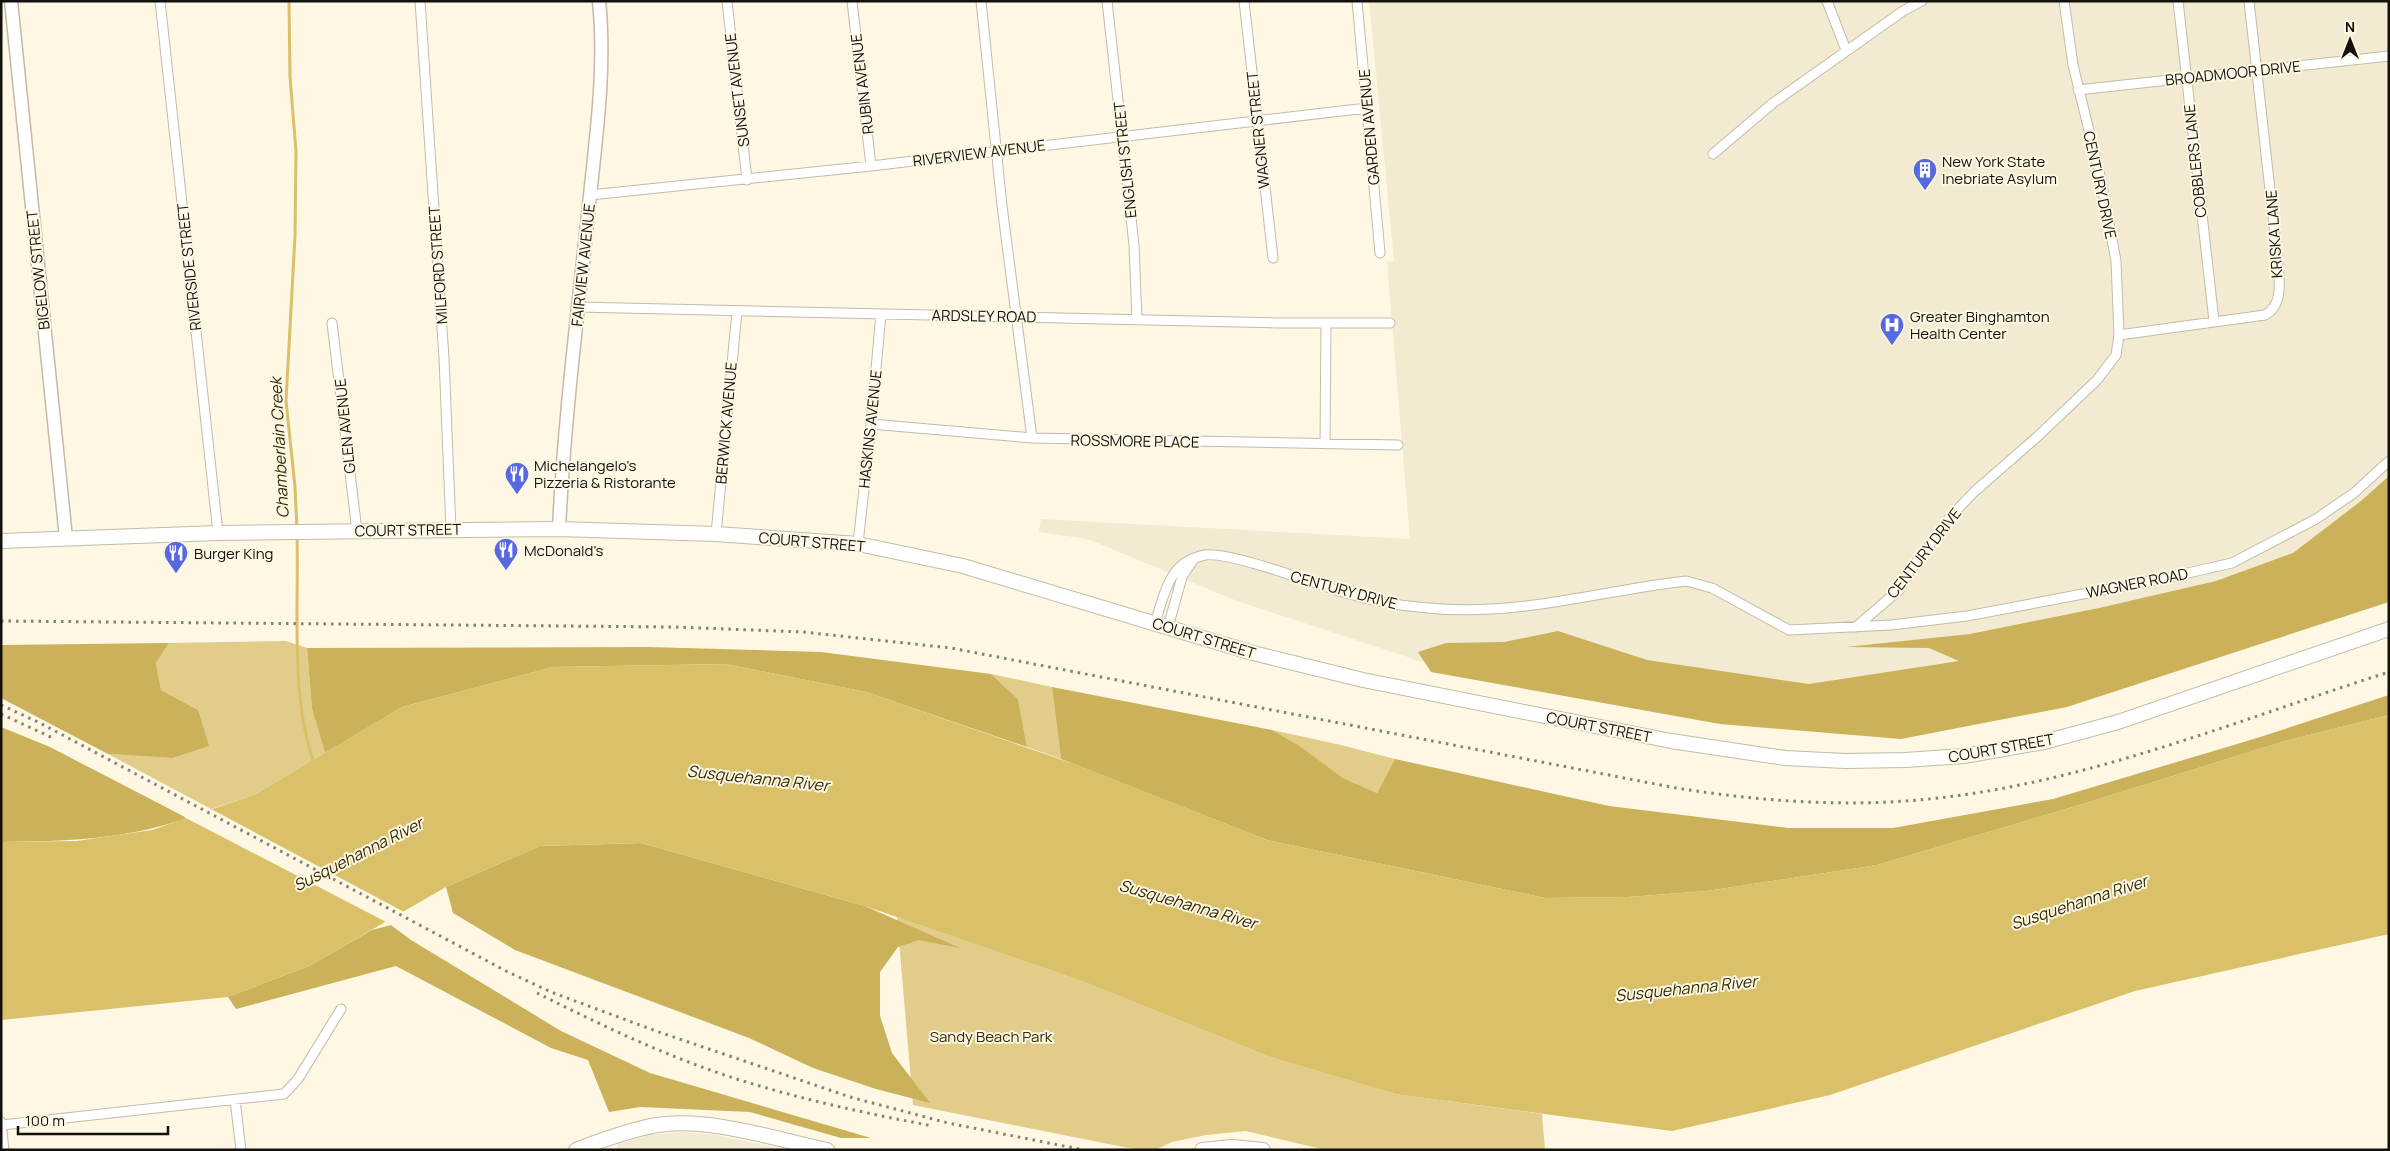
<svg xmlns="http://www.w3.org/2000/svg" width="2390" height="1151" font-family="Manrope,sans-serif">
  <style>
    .built { fill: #f2ebd1 }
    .green { fill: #e1cc8a }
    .forest { fill: #cbb159 }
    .water { fill: #dac069 }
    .pier { fill: #fdf7e4 }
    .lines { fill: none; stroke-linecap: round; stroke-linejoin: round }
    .stream { stroke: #dac069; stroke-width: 3 }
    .street-casing { stroke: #c1bba9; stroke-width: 11 }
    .secondary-casing { stroke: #c1bba9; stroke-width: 15 }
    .primary-casing { stroke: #c1bba9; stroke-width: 16 }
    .street { stroke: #fff; stroke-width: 9 }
    .secondary { stroke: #fff; stroke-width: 12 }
    .primary { stroke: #fff; stroke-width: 14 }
    .rail { stroke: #858175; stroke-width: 3; stroke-dasharray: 2.5 5; stroke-linecap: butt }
    .labels { text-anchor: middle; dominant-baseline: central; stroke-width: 4; stroke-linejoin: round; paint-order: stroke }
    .street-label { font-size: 15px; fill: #13110b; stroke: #fdf7e4 }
    .poi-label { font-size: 15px; fill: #13110b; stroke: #fdf7e4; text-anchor: start }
    .park-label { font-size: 15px; fill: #342902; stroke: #fdf7e4 }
    .water-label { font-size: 16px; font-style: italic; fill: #342a02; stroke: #fdf7e4 }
  </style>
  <rect width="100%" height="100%" fill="#fdf7e4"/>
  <path class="built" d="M 1369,1 L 2389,1 L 2389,560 L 1773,713 L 1423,662 L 1237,601 L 1088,539 L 1039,532 L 1041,519 L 1410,539 L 1387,262 L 1394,261 Z
    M 681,1132 L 711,1134 L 788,1150 L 617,1150 L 618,1144 L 650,1135 Z"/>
  <path class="green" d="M 286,641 L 307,648 L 312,709 L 325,753 L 256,794 L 211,809 L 108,754 L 172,758 L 198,710 L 161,690 L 156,663 L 169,643 Z
    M 991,674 L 1052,687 L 1061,759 L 1027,747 L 1018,699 Z
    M 1272,730 L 1341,745 L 1395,759 L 1377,793 L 1343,778 L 1300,746 Z
    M 897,917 L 1087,983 L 1270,1057 L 1395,1094 L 1542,1114 L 1545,1150 L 1325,1150 L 1246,1131 L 1206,1135 L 1172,1142 L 1155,1150 L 1139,1150 L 913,1105 Z"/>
  <path class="forest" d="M 2389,476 L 2389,602 L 2067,707 L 1901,739 L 1720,724 L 1431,672 L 1418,652 L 1446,643 L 1504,642 L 1558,631 L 1647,660 L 1809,684 L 1959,661 L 1929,648 L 1846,647 L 1970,634 L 2099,608 L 2216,581 L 2293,553 L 2361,501 Z
    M 169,643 L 156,663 L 161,690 L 198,710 L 209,746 L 172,758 L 108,754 L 1,698 L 1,645 Z
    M 648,647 L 821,652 L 991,674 L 1018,699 L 1027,747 L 866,692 L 725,664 L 553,667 L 402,707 L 325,753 L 312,709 L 307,648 Z
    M 1052,687 L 1272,730 L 1300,746 L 1343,778 L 1377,793 L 1395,759 L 1609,806 L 1789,828 L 1893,828 L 2053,799 L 2257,738 L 2389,695 L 2389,715 L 2285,741 L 2086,803 L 1877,865 L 1707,891 L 1628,897 L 1545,898 L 1267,840 L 1061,759 Z
    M 1,727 L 50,747 L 187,818 C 124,840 67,841 1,842 Z
    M 641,843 L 865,906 L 960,948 L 919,940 L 898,947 L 880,972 L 880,1016 L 892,1053 L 930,1103 L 876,1089 L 813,1068 L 749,1038 L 515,950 L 453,913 L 446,887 L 540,846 Z
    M 391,925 L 411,940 L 561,1031 L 650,1073 L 871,1138 L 841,1138 L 750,1112 L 640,1107 L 609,1112 L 588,1060 L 551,1048 L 396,966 L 236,1009 L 228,997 L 309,966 L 372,930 Z"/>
  <path class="water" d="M 725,664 L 866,692 L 1074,764 L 1267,840 L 1545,898 L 1628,897 L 1707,891 L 1877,865 L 2086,803 L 2285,741 L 2389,715 L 2389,934 L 2135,991 L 1830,1095 L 1672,1131 L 1395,1094 L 1270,1057 L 1087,983 L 865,906 L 641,843 L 540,846 L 446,887 L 309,966 L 228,997 L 1,1020 L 1,842 L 77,841 L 152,830 L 256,794 L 402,707 L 553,667 Z"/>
  <path class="pier" d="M 208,808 L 211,809 L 406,913 L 388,923 L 184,817 Z"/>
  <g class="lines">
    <path class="stream" d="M 289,1 L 290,77 L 296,151 L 295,236 L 286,401 L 295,487 L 297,529
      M 297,536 C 299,607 290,696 314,763"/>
    <defs>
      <path id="street" d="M 160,1 L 218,533
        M 420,1 L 444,358 L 451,530
        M 727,1 L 747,180
        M 852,1 L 871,166
        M 981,1 L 1002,206 L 1032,438
        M 1107,1 L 1134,245 L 1137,320
        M 1244,1 L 1273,258
        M 1357,1 L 1380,253
        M 1827,1 L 1846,50
        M 2178,1 L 2214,321
        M 2078,90 L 2389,56
        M 1713,154 L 1773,103 L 1903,11 L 1922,1
        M 590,195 L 871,166 L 1367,108
        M 578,307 L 1278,323 L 1390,323
        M 332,323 L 357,531
        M 2119,335 L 2265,315 C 2286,304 2278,273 2277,253 L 2249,1
        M 871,424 L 1032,438 L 1398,445
        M 1325,444 L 1326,323
        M 716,534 L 737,311
        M 858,544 L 871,424 L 881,314
        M 1155,623 C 1165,593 1168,562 1205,555 C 1228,551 1313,583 1339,591 C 1368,600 1398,606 1428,608 C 1518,617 1598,591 1686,581 L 1712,588 L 1789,630 L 1891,625 L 1967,616 L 2157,580 L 2232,563 L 2316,519 L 2354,493 L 2389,461
        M 1168,627 L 1182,577 L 1193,560
        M 1856,627 L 1899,590 L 1910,571 L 1951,516 L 1974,492 L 2037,437 L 2097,380 L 2116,355 L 2119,335 L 2116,261 L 2101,180 L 2073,65 L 2064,1
        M 235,1100 L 241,1150
        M 1,1122 L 4,1150
        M 2,1125 L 284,1094 L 298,1079 L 341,1009"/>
      <path id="secondary" d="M 11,1 L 66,538
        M 559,529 C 564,421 578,312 589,205 C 596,137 606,69 599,1"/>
      <path id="primary" d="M 1,541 L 218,533 L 559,529 L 716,534 L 858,544 L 963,566 L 1253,653 L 1363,680 L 1671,741 L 1785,758 L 1845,761 L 1905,760 L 1964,756 L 2044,742 L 2118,722 L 2389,629
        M 576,1150 C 602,1140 629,1130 657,1125 C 709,1117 775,1139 827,1150
        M 1202,1150 L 1232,1147 L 1263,1150"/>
    </defs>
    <use href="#street" class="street-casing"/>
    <use href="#secondary" class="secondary-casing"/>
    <use href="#primary" class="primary-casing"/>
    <use href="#street" class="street"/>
    <use href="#secondary" class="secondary"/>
    <use href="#primary" class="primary"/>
    <path class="rail" d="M 1,621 L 675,627 L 803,632 L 951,648 L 1676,788 C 1772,803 1866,809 1962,795 C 2106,775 2250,716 2389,672
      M 1,705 L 40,723 L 506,971 L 551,992 L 656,1031 L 850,1097 L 948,1123 L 1084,1150
      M 1,714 L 55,739
      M 537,993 C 609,1029 682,1064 760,1086 C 817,1103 875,1115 933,1126"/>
  </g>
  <defs>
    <symbol id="building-pin" viewBox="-11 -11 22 30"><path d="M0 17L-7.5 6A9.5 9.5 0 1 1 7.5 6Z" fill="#5769e0" stroke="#fdf7e4"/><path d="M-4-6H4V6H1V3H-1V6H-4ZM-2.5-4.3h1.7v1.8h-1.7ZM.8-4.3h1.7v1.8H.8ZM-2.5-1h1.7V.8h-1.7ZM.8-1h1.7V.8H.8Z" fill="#fff"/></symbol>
    <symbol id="hospital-pin" viewBox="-11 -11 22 30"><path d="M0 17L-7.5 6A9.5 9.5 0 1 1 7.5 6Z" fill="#5769e0" stroke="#fdf7e4"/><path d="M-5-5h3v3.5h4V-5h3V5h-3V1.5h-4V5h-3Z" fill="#fff"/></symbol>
    <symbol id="restaurant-pin" viewBox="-11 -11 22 30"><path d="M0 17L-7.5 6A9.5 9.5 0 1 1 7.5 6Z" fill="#5769e0" stroke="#fdf7e4"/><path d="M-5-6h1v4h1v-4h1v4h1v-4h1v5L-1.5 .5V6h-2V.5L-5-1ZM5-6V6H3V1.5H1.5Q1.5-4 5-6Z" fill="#fff"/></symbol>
  </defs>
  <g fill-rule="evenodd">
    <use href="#building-pin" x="1911" y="156" width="28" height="38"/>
    <use href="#hospital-pin" x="1878" y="311" width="28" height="38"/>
    <use href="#restaurant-pin" x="503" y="460" width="28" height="38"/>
    <use href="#restaurant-pin" x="492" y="536" width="28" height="38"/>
    <use href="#restaurant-pin" x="162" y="539" width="28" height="38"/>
  </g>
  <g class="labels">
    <g class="street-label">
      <text transform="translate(2233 73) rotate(-6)">BROADMOOR DRIVE</text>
      <text transform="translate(862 84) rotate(-97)">RUBIN AVENUE</text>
      <text transform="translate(737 90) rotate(-97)">SUNSET AVENUE</text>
      <text transform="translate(1369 127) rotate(-95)">GARDEN AVENUE</text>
      <text transform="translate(1258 130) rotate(-96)">WAGNER STREET</text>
      <text transform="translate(979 153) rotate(-7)">RIVERVIEW AVENUE</text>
      <text transform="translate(1125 160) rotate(-96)">ENGLISH STREET</text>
      <text transform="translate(2195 161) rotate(-96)">COBBLERS LANE</text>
      <text transform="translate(2100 185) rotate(78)">CENTURY DRIVE</text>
      <text transform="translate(2274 234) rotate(-94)">KRISKA LANE</text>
      <text transform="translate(438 265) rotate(-94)">MILFORD STREET</text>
      <text transform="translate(583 265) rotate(-84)">FAIRVIEW AVENUE</text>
      <text transform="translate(189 267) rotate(-96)">RIVERSIDE STREET</text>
      <text transform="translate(38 270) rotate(-96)">BIGELOW STREET</text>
      <text transform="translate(984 316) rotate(1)">ARDSLEY ROAD</text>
      <text transform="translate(726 423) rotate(-85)">BERWICK AVENUE</text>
      <text transform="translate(345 426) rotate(-96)">GLEN AVENUE</text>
      <text transform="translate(870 429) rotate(-84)">HASKINS AVENUE</text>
      <text transform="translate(1135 441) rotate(1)">ROSSMORE PLACE</text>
      <text transform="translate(408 530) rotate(-1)">COURT STREET</text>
      <text transform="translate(812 542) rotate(5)">COURT STREET</text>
      <text transform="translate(1924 553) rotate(-52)">CENTURY DRIVE</text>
      <text transform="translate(2137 583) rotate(-11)">WAGNER ROAD</text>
      <text transform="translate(1344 590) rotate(15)">CENTURY DRIVE</text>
      <text transform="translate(1204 638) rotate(17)">COURT STREET</text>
      <text transform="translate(1599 727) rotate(11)">COURT STREET</text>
      <text transform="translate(2001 748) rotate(-10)">COURT STREET</text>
    </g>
    <g class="poi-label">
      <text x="1942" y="161">New York State<tspan x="1942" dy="17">Inebriate Asylum</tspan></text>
      <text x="1910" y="316">Greater Binghamton<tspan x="1910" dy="17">Health Center</tspan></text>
      <text x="534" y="465">Michelangelo's<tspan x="534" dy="17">Pizzeria &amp; Ristorante</tspan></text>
      <text x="524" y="550">McDonald's</text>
      <text x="194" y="553">Burger King</text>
    </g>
    <g class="park-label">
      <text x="991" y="1036">Sandy Beach Park</text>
    </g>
    <g class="water-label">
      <text transform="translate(279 448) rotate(-93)">Chamberlain Creek</text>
      <text transform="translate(758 778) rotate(6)">Susquehanna River</text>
      <text transform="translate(358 854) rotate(-27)">Susquehanna River</text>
      <text transform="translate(2079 902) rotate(-18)">Susquehanna River</text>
      <text transform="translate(1188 904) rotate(16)">Susquehanna River</text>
      <text transform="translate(1686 988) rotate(-6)">Susquehanna River</text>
    </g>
  </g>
  <rect width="2390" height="1151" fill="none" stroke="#13110b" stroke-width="5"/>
  <g transform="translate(2350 40)" stroke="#fdf7e4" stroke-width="4" paint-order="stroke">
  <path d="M0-4L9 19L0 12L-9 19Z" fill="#13110b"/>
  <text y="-8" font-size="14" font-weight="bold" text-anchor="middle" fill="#13110b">N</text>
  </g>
  <path d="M18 1126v8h150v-8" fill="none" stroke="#13110b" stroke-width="2.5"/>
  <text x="25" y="1126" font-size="15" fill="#13110b" stroke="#fdf7e4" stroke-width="4" paint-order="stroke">100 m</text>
</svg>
